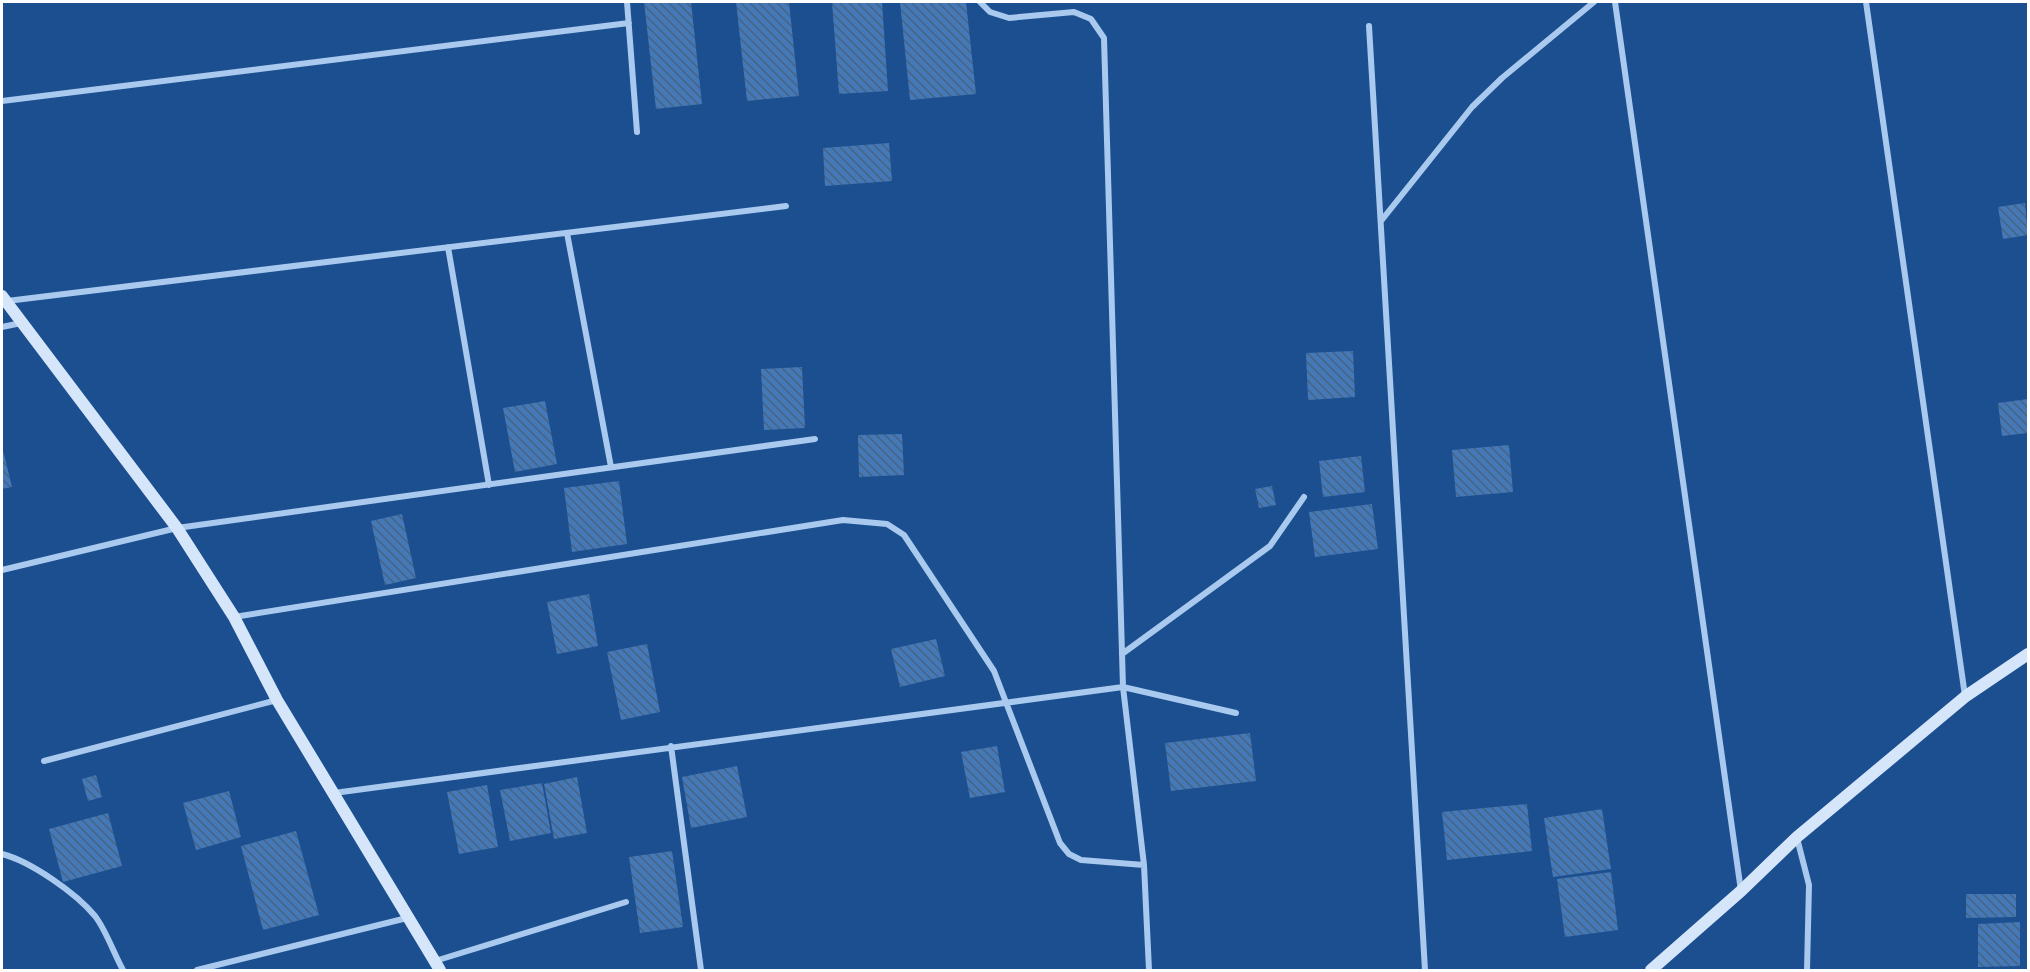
<svg xmlns="http://www.w3.org/2000/svg" width="2030" height="972" font-family="'Fira Sans',sans-serif">
  <style>
    .building { fill: url(#building-back-hatch) }
    .lines { fill: none; stroke-linecap: round; stroke-linejoin: round }
    .street { stroke: #a9c9ee; stroke-width: 6 }
    .secondary { stroke: #d6e6fa; stroke-width: 12 }
  </style>
  <defs>
    <pattern id="building-back-hatch" width="6" height="6" patternUnits="userSpaceOnUse" patternTransform="scale(1.5)"><rect width="6" height="6" fill="#4478b7"/><path d="M-1 5l2 2M0 0l6 6M5-1l2 2" fill="none" stroke="#486282"/></pattern>
  </defs>
  <rect width="100%" height="100%" fill="#1b4f8f"/>
  <path class="building" d="M 644,2 L 691,2 L 702,104 L 656,109 Z
    M 736,2 L 789,2 L 799,96 L 747,101 Z
    M 832,2 L 882,2 L 888,91 L 839,94 Z
    M 900,2 L 966,2 L 976,94 L 910,100 Z
    M 889,143 L 892,181 L 825,186 L 823,148 Z
    M 2025,203 L 2028,235 L 2003,239 L 1998,207 Z
    M 1353,351 L 1355,397 L 1308,400 L 1306,353 Z
    M 802,367 L 805,428 L 764,430 L 761,369 Z
    M 2028,399 L 2028,433 L 2002,436 L 1998,403 Z
    M 545,401 L 557,464 L 515,472 L 503,408 Z
    M 902,434 L 904,475 L 859,477 L 858,435 Z
    M 1509,445 L 1513,492 L 1456,497 L 1452,450 Z
    M 2,446 L 12,487 L 2,489 Z
    M 1361,456 L 1365,492 L 1323,497 L 1319,461 Z
    M 619,481 L 627,544 L 572,552 L 564,488 Z
    M 1272,486 L 1276,505 L 1259,508 L 1255,489 Z
    M 1372,504 L 1378,549 L 1315,557 L 1309,512 Z
    M 402,514 L 416,578 L 385,585 L 371,521 Z
    M 589,594 L 598,646 L 557,654 L 547,602 Z
    M 936,639 L 945,676 L 900,687 L 891,649 Z
    M 647,644 L 660,712 L 621,720 L 607,652 Z
    M 1250,733 L 1256,781 L 1171,791 L 1165,743 Z
    M 997,746 L 1005,792 L 970,798 L 961,752 Z
    M 737,766 L 747,817 L 691,828 L 682,777 Z
    M 96,775 L 102,797 L 88,801 L 82,779 Z
    M 577,777 L 587,833 L 554,839 L 544,784 Z
    M 542,783 L 551,833 L 510,841 L 500,790 Z
    M 487,785 L 498,847 L 459,854 L 447,792 Z
    M 229,791 L 241,837 L 196,850 L 183,803 Z
    M 1527,804 L 1532,851 L 1447,860 L 1442,812 Z
    M 1602,809 L 1611,869 L 1553,877 L 1544,818 Z
    M 108,813 L 122,866 L 63,882 L 49,829 Z
    M 296,831 L 319,915 L 263,930 L 241,846 Z
    M 672,851 L 683,927 L 640,933 L 629,857 Z
    M 1611,872 L 1618,930 L 1565,937 L 1557,879 Z
    M 1966,894 L 2016,894 L 2016,917 L 1966,918 Z
    M 2020,922 L 2020,966 L 1978,967 L 1978,924 Z"/>
  <g class="lines">
    <path class="street" d="M 627,2 L 637,132
      M 980,2 L 990,12 L 1009,18 L 1074,12 L 1091,19 L 1104,38 L 1123,687 L 1144,865 L 1149,970
      M 1615,2 L 1741,891
      M 1866,2 L 1965,696
      M 1369,26 L 1425,970
      M 2,101 L 629,23
      M 1381,221 L 1472,107 L 1502,78 L 1594,2
      M 567,233 L 611,467
      M 448,247 L 489,485
      M 7,301 L 786,206
      M 2,327 L 21,323
      M 2,570 L 177,528 L 815,439
      M 234,617 L 843,520 L 887,524 L 904,535 L 994,671 L 1060,843 L 1069,854 L 1081,860 L 1144,865
      M 1122,654 L 1270,546 L 1304,497
      M 671,746 L 701,970
      M 44,761 L 277,700
      M 334,793 L 1123,687 L 1236,713
      M 1797,838 L 1809,885 L 1807,970
      M 2,854 C 30,861 76,893 95,916 C 106,930 114,954 123,970
      M 435,961 L 626,902
      M 197,970 L 407,918"/>
    <path class="secondary" d="M 2,296 L 177,528 L 234,617 L 277,700 L 440,970
      M 1651,970 L 1741,891 L 1797,837 L 1966,696 L 2028,654"/>
  </g>
  <rect width="2030" height="972" fill="none" stroke="#ffffff" stroke-width="6"/>
</svg>
